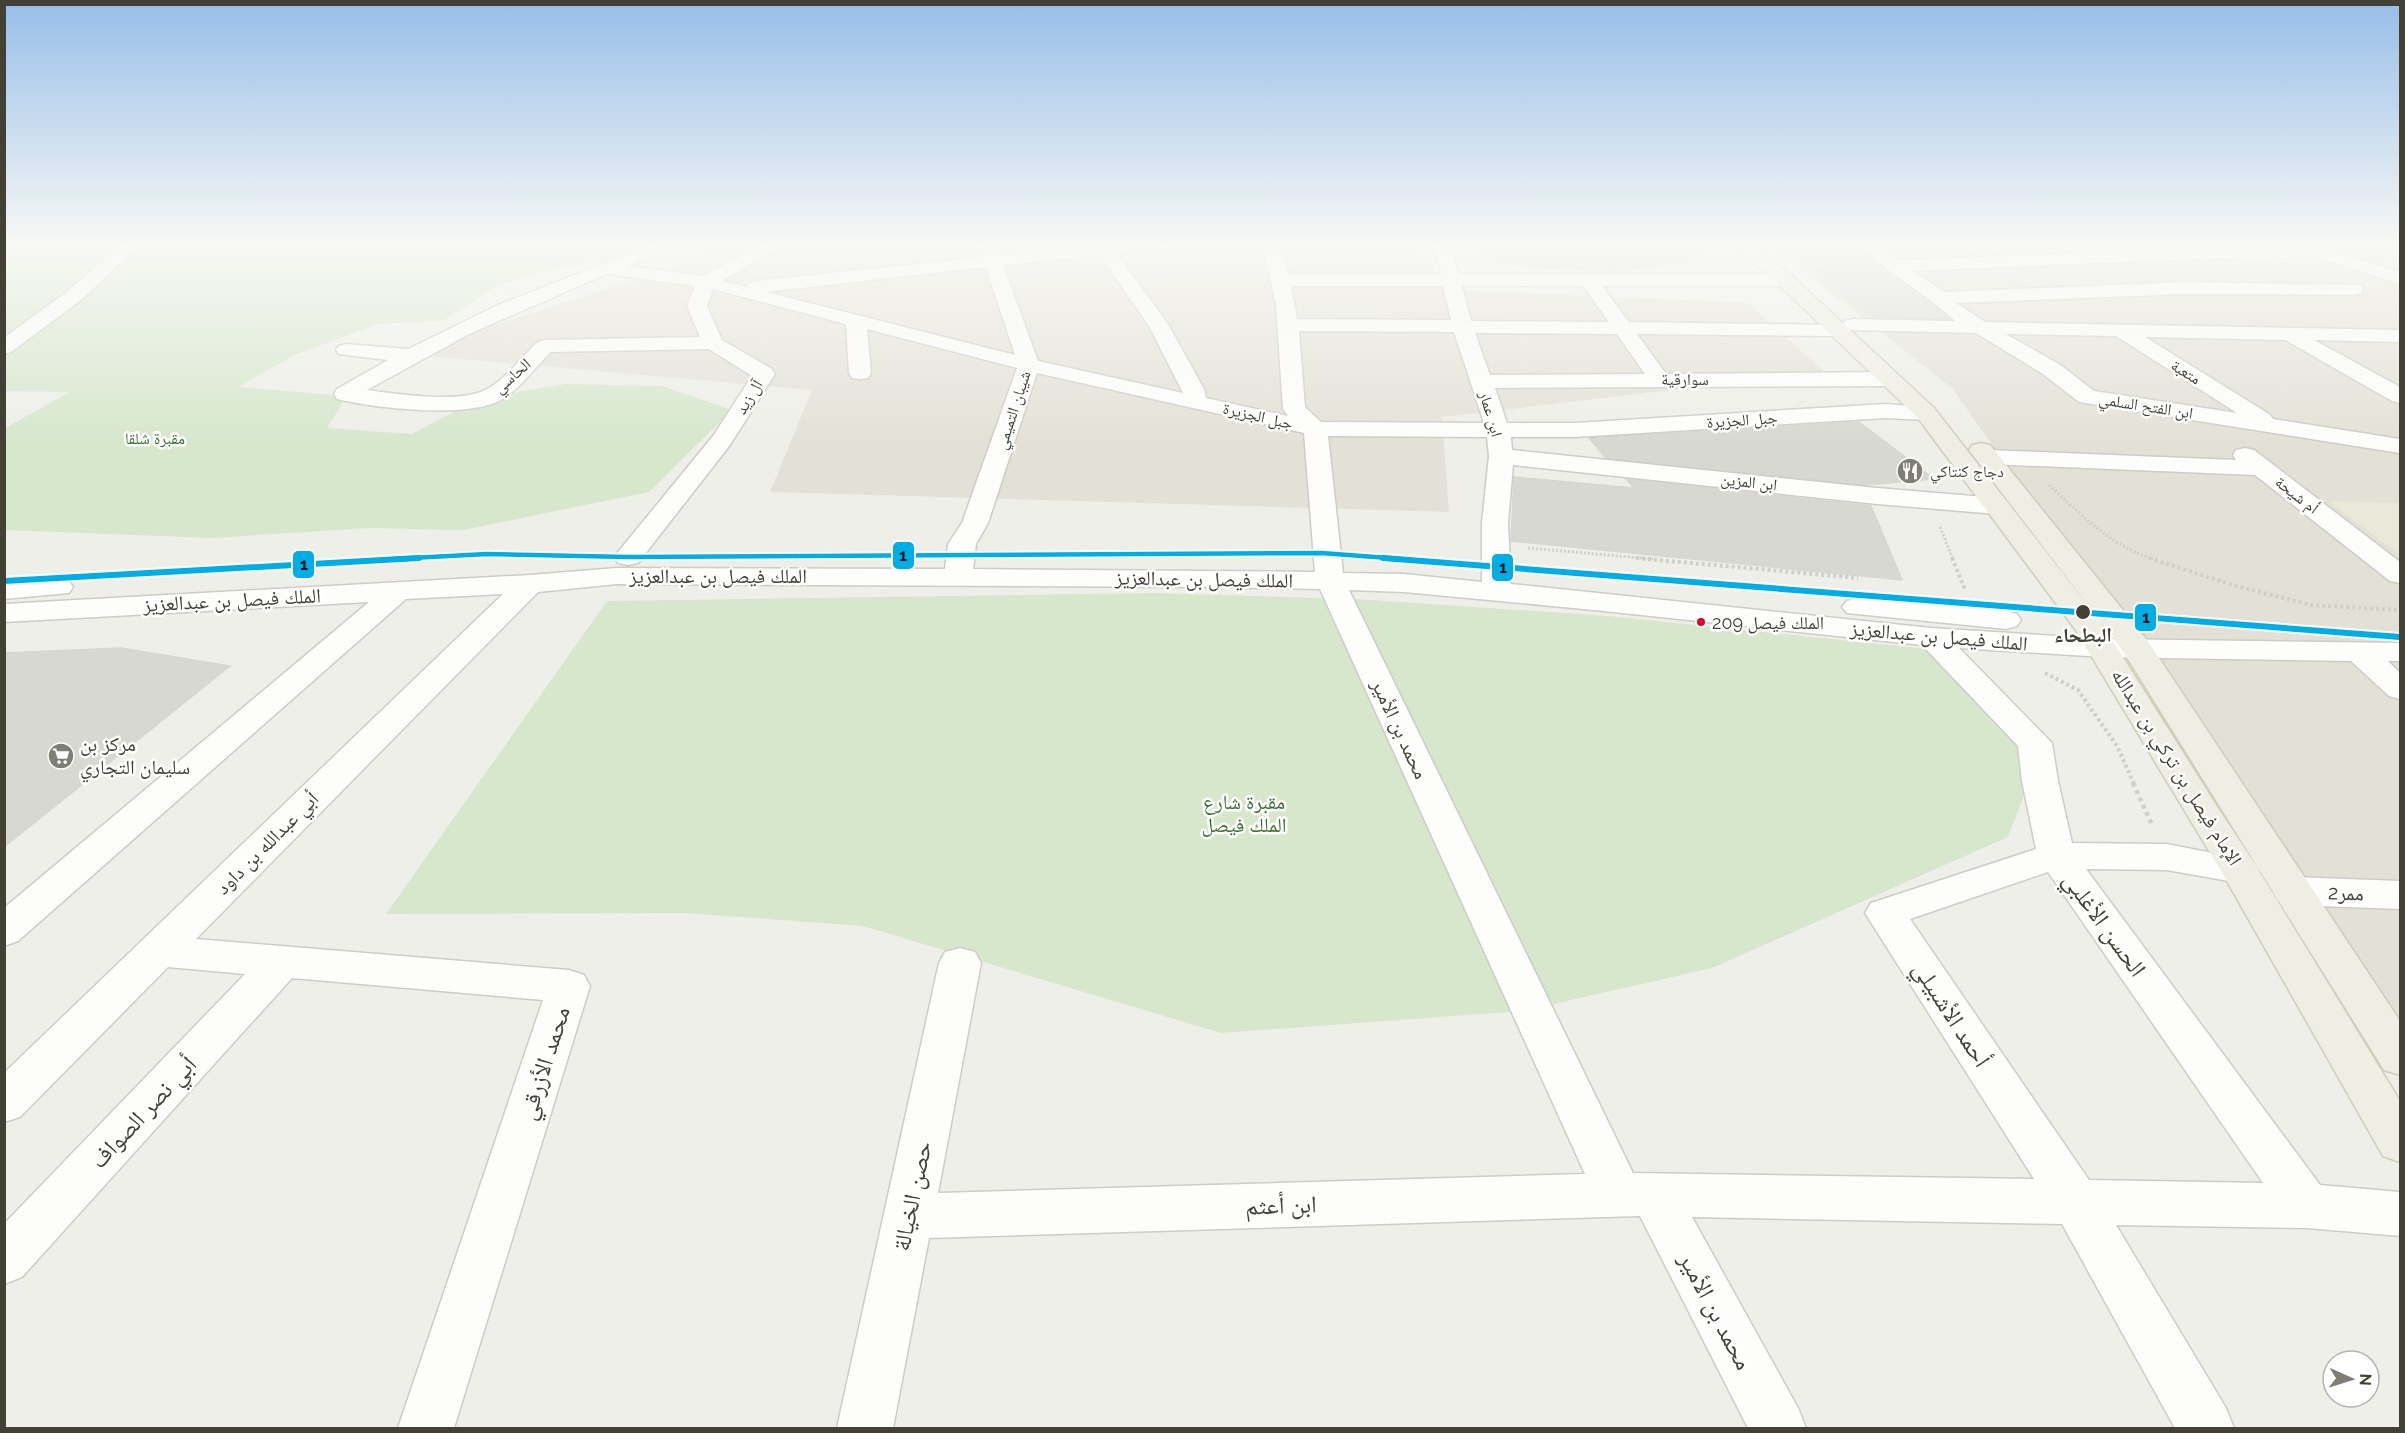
<svg xmlns="http://www.w3.org/2000/svg" width="2405" height="1433" font-family="Raleway,'Noto Naskh Arabic',sans-serif">
  <style>
    .residential { fill: #e3e1d7 }
    .education { fill: #e9e8d9 }
    .green { fill: #d6e7cc }
    .parking { fill: #deded9 }
    .building { fill: #d8d8d2; stroke: #d7d6cf; stroke-width: 1.5 }
    .lines { fill: none; stroke-linecap: round; stroke-linejoin: round }
    .minor-casing { stroke: #cdccc7; stroke-width: 3 }
    .major-casing { stroke: #cfcdb9; stroke-width: 3 }
    .path-far2 { stroke: #cfcfcb; stroke-width: 3; stroke-dasharray: 2 2; stroke-linecap: butt }
    .path-far1 { stroke: #cfcfcb; stroke-width: 4; stroke-dasharray: 3 3; stroke-linecap: butt }
    .path { stroke: #cfcfcb; stroke-width: 4.5; stroke-dasharray: 4 4; stroke-linecap: butt }
    .minor { fill: #fdfdfc; fill-rule: evenodd }
    .major { fill: #efeee4; fill-rule: evenodd }
    .metro-1-far1-casing { stroke: #fff; stroke-width: 8 }
    .metro-1-casing { stroke: #fff; stroke-width: 10 }
    .metro-1-far1 { stroke: #00aee6; stroke-width: 4.5 }
    .metro-1 { stroke: #00aee6; stroke-width: 6 }
    .stop-dot { fill: #434136; stroke: #fff; stroke-width: 2 }
    .bus-dot { fill: #e4002b; stroke: #fff; stroke-width: 2 }
    .labels { text-anchor: middle; dominant-baseline: central; stroke-width: 5; stroke-linejoin: round; paint-order: stroke }
    .far-street-label { font-size: 16px; fill: #434136; stroke: #fff }
    .far-park-label { font-size: 16px; fill: #3a6f30; stroke: #fff }
    .far-poi-label { font-size: 16px; fill: #434136; stroke: #fff; text-anchor: start }
    .bus-label { font-size: 18px; fill: #434136; stroke: #fff; text-anchor: start }
    .street-label { font-size: 20px; fill: #434136; stroke: #fff }
    .stop-label { font-size: 20px; font-weight: bold; fill: #434136; stroke: #fff }
    .poi-label { font-size: 20px; fill: #434136; stroke: #fff; text-anchor: start }
    .park-label { font-size: 20px; fill: #3a6f30; stroke: #fff }
    .near-street-label { font-size: 24px; fill: #434136; stroke: #fff }
    .line-badge { stroke: #fff; stroke-width: 2 }
    .pale-badge-label { font-size: 16px; text-anchor: middle; font-weight: bold; fill: #111 }
  </style>
  <rect width="100%" height="100%" fill="#efefe9"/>
  <path class="residential" d="M 703,242 L 1401,242 L 1459,290 L 1748,303 L 1825,372 L 1442,417 L 1449,512 L 770,492 L 812,390 L 405,354 L 708,256 Z
    M 1766,242 L 2400,242 L 2400,1032 L 2136,647 L 1952,388 Z"/>
  <path class="education" d="M 2328,501 L 2400,503 L 2400,555 Z"/>
  <path class="green" d="M 5,242 L 100,242 L 139,246 L 146,242 L 661,242 L 624,258 L 548,270 L 502,283 L 442,321 L 378,324 L 295,355 L 238,387 L 347,396 L 327,428 L 412,434 L 478,399 L 565,384 L 662,386 L 732,410 L 649,492 L 463,530 L 369,528 L 213,538 L 5,530 L 5,428 L 70,392 L 5,391 Z
    M 1152,593 L 1355,599 L 1608,616 L 1948,651 L 2039,756 L 2008,837 L 1712,968 L 1523,1011 L 1221,1033 L 863,926 L 686,913 L 386,914 L 607,601 Z"/>
  <path class="parking" d="M 2370,242 L 2400,242 L 2400,276 L 2303,245 Z"/>
  <path class="building" d="M 1481,242 L 1699,242 L 1700,260 L 1621,271 L 1549,269 L 1480,259 Z
    M 1782,242 L 1856,242 L 1886,272 L 1949,319 L 1878,317 L 1867,314 Z
    M 1859,422 L 1934,479 L 1865,485 L 1606,458 L 1589,438 Z
    M 1514,477 L 1634,488 L 1626,479 L 1871,506 L 1902,580 L 1511,541 Z
    M 121,648 L 230,666 L 4,847 L 4,653 Z"/>
  <g class="lines">
    <defs>
      <path id="minor" d="M 125,242 L 143,242 L 82,299 L 11,352 L 4,354 L 4,338 L 68,291 Z
        M 658,242 L 682,242 L 680,246 L 628,266 L 703,276 L 767,242 L 788,242 L 722,281 L 747,287 L 749,283 L 756,281 L 982,257 L 977,242 L 991,242 L 998,255 L 1094,245 L 1092,242 L 1178,242 L 1170,247 L 1117,253 L 1169,326 L 1204,389 L 1206,398 L 1288,416 L 1283,409 L 1276,305 L 1262,242 L 1280,242 L 1289,274 L 1441,274 L 1435,247 L 1431,242 L 1449,242 L 1459,274 L 1785,274 L 1792,276 L 1794,280 L 1792,284 L 1785,286 L 1602,286 L 1629,322 L 1842,325 L 1845,321 L 1852,319 L 1955,321 L 1933,302 L 1888,270 L 1858,242 L 1877,242 L 1898,260 L 2218,248 L 2317,247 L 2400,272 L 2400,284 L 2316,257 L 2218,258 L 1913,271 L 1944,292 L 2187,282 L 2361,285 L 2363,289 L 2361,293 L 2354,295 L 2187,294 L 1956,303 L 1985,322 L 2400,330 L 2400,342 L 2314,340 L 2400,387 L 2400,403 L 2392,401 L 2285,340 L 2145,337 L 2269,414 L 2273,419 L 2400,439 L 2400,453 L 2079,402 L 2043,374 L 1976,333 L 1849,330 L 1846,334 L 1839,336 L 1637,334 L 1666,374 L 1889,372 L 1897,374 L 1900,379 L 1897,384 L 1889,386 L 1495,388 L 1507,423 L 1575,423 L 1886,404 L 1934,408 L 1937,413 L 1934,418 L 1926,420 L 1886,418 L 1575,437 L 1511,437 L 1512,450 L 1877,488 L 1997,498 L 2006,500 L 2010,506 L 2006,512 L 1997,514 L 1877,504 L 1513,465 L 1508,523 L 1511,584 L 1931,628 L 2103,639 L 2400,643 L 2400,661 L 2388,661 L 2400,673 L 2400,699 L 2389,696 L 2351,661 L 2103,657 L 1959,648 L 2052,743 L 2058,781 L 2072,843 L 2167,844 L 2253,861 L 2259,870 L 2253,879 L 2240,883 L 2167,870 L 2086,869 L 2320,1185 L 2400,1192 L 2400,1236 L 2307,1228 L 2116,1225 L 2226,1408 L 2234,1428 L 2175,1428 L 2062,1224 L 1692,1217 L 1798,1408 L 1806,1428 L 1748,1428 L 1640,1216 L 929,1238 L 893,1428 L 837,1428 L 939,963 L 945,952 L 960,948 L 975,952 L 981,963 L 938,1193 L 1585,1174 L 1320,589 L 1209,587 L 617,584 L 538,592 L 196,939 L 569,970 L 584,975 L 590,986 L 454,1428 L 398,1428 L 543,1000 L 292,978 L 22,1277 L 4,1284 L 4,1224 L 245,974 L 168,967 L 20,1117 L 4,1122 L 4,1073 L 503,594 L 406,599 L 18,941 L 4,946 L 4,908 L 369,602 L 4,622 L 4,604 L 530,575 L 617,568 L 945,569 L 948,544 L 962,523 L 1017,368 L 867,329 L 871,373 L 868,378 L 860,379 L 852,378 L 849,373 L 846,324 L 713,289 L 707,306 L 722,340 L 772,369 L 775,374 L 730,445 L 638,563 L 628,565 L 618,563 L 614,557 L 713,436 L 752,376 L 709,349 L 551,352 C 535,367 520,389 501,400 C 467,419 374,408 337,399 L 334,394 L 337,389 L 388,360 L 339,354 L 336,350 L 339,346 L 346,344 L 408,349 L 498,305 ZM 1100,255 L 1149,326 L 1183,393 L 1038,361 L 1003,265 ZM 986,267 L 1015,355 L 766,292 ZM 607,274 L 695,286 L 687,306 L 700,337 L 545,340 L 538,342 C 521,357 504,382 483,391 C 456,403 396,394 367,390 L 471,333 ZM 1291,286 L 1443,286 L 1451,320 L 1297,319 ZM 1462,286 L 1583,286 L 1609,322 L 1471,321 ZM 1299,331 L 1454,332 L 1484,423 L 1321,422 L 1305,407 ZM 1475,333 L 1617,334 L 1645,374 L 1490,375 ZM 2006,334 L 2116,336 L 2237,413 L 2094,391 L 2059,364 ZM 1037,373 L 1304,433 L 1315,572 L 973,569 L 976,544 L 988,523 ZM 1328,436 L 1487,437 L 1489,456 L 1482,523 L 1482,582 L 1404,574 L 1343,573 ZM 1349,590 L 1404,592 L 1594,610 L 1922,645 L 2018,746 L 2022,781 L 2036,849 L 1871,903 L 1865,913 L 2034,1179 L 1633,1173 ZM 2048,872 L 2263,1183 L 2089,1180 L 1910,919 Z
        M 789,242 L 870,242 C 863,252 796,251 789,242 Z
        M 2245,448 L 2254,450 L 2400,562 L 2400,583 L 2390,581 L 2255,475 L 1988,464 L 1979,462 L 1976,457 L 1979,452 L 1988,450 L 2236,460 L 2233,455 L 2236,450 Z
        M 59,578 L 69,581 L 73,587 L 69,593 L 4,599 L 4,581 Z
        M 1857,598 L 2006,611 L 2017,614 L 2021,620 L 2017,626 L 2006,629 L 1847,613 L 1842,607 L 1847,601 Z
        M 2292,877 L 2400,881 L 2400,909 L 2292,905 L 2278,901 L 2273,891 L 2278,881 Z"/>
      <path id="major" d="M 1730,242 L 1749,242 L 1792,276 L 1934,408 L 2100,621 L 2218,808 L 2253,861 L 2400,1101 L 2400,1162 L 2383,1156 L 2224,876 L 2075,629 L 1918,418 L 1778,284 Z
        M 1981,443 L 1990,445 L 2147,640 L 2400,1021 L 2400,1075 L 2384,1070 L 2123,651 L 1969,450 L 1972,445 Z"/>
    </defs>
    <use href="#minor" class="minor-casing"/>
    <use href="#major" class="major-casing"/>
    <path class="path-far2" d="M 2049,485 C 2081,515 2110,545 2153,559
      M 1940,527 L 1953,559
      M 1528,548 L 1653,559"/>
    <path class="path-far1" d="M 1636,558 L 1858,578
      M 1952,558 L 1964,587 L 1961,587
      M 2149,558 L 2236,586 L 2311,605 L 2400,610
      M 2045,673 L 2078,690 L 2117,746 L 2134,784"/>
    <path class="path" d="M 2133,783 L 2153,827"/>
    <use href="#minor" class="minor"/>
    <use href="#major" class="major"/>
    <defs>
      <path id="metro-1-far1" d="M 392,559 L 487,554 L 628,557 L 1321,553 L 1402,559"/>
      <path id="metro-1" d="M 1383,558 L 2400,637
        M 4,581 L 419,558"/>
    </defs>
    <use href="#metro-1-far1" class="metro-1-far1-casing"/>
    <use href="#metro-1" class="metro-1-casing"/>
    <use href="#metro-1-far1" class="metro-1-far1"/>
    <use href="#metro-1" class="metro-1"/>
  </g>
  <linearGradient id="sky" x2="0" y2="1"><stop stop-color="#97bee8"/><stop offset="0.55" stop-color="#f8f8f5"/><stop offset="1" stop-color="#f8f8f5" stop-opacity="0"/></linearGradient>
  <rect width="2405" height="443" fill="url(#sky)"/>
  <defs>
    <symbol id="restaurant-disc" viewBox="-11 -11 22 22"><circle r="9.5" fill="#7f7e75" stroke="#fff"/><path d="M-5-6h1v4h1v-4h1v4h1v-4h1v5L-1.5 .5V6h-2V.5L-5-1ZM5-6V6H3V1.5H1.5Q1.5-4 5-6Z" fill="#fff"/></symbol>
    <symbol id="supermarket-disc" viewBox="-11 -11 22 22"><circle r="9.5" fill="#7f7e75" stroke="#fff"/><path d="M-6-5.5h2.5l.6 2H6L4.5 2H-2.5L-4.4-4H-6ZM-1.5 3.2a1.3 1.3 0 1 0 .1 0ZM3 3.2a1.3 1.3 0 1 0 .1 0Z" fill="#fff"/></symbol>
  </defs>
  <g fill-rule="evenodd">
    <use href="#restaurant-disc" x="1895" y="456" width="30" height="30"/>
    <use href="#supermarket-disc" x="46" y="741" width="30" height="30"/>
  </g>
  <circle class="stop-dot" cx="2083" cy="612" r="8"/>
  <circle class="bus-dot" cx="1701" cy="622" r="5"/>
  <g class="labels">
    <g class="far-street-label">
      <text transform="translate(2186 372) rotate(32)">متعبة</text>
      <text transform="translate(512 376) rotate(-42)">الحاسي</text>
      <text x="1685" y="379">سوارقية</text>
      <text transform="translate(749 397) rotate(-58)">آل زيد</text>
      <text transform="translate(2146 406) rotate(9)">ابن الفتح السلمي</text>
      <text transform="translate(1013 410) rotate(-72)">شيبان التميمي</text>
      <text transform="translate(1491 414) rotate(74)">ابن عمار</text>
      <text transform="translate(1258 416) rotate(13)">جبل الجزيرة</text>
      <text transform="translate(1742 420) rotate(-4)">جبل الجزيرة</text>
      <text transform="translate(1749 482) rotate(6)">ابن المزين</text>
      <text transform="translate(2297 495) rotate(38)">أم شيحة</text>
    </g>
    <g class="far-park-label">
      <text x="155" y="438">مقبرة شلقا</text>
    </g>
    <g class="far-poi-label">
      <text x="1930" y="471">دجاج كنتاكي</text>
    </g>
    <g class="bus-label">
      <text x="1712" y="622">الملك فيصل 209</text>
    </g>
    <g class="street-label">
      <text x="718" y="576">الملك فيصل بن عبدالعزيز</text>
      <text transform="translate(1204 579) rotate(1)">الملك فيصل بن عبدالعزيز</text>
      <text transform="translate(232 600) rotate(-3)">الملك فيصل بن عبدالعزيز</text>
      <text transform="translate(1939 636) rotate(5)">الملك فيصل بن عبدالعزيز</text>
      <text transform="translate(1400 729) rotate(65)">محمد بن الأمير</text>
      <text transform="translate(2177 767) rotate(58)">الإمام فيصل بن تركي بن عبدالله</text>
      <text transform="translate(267 843) rotate(-45)">أبي عبدالله بن داود</text>
      <text transform="translate(2346 893) rotate(2)">ممر2</text>
    </g>
    <g class="stop-label">
      <text x="2083" y="635">البطحاء</text>
    </g>
    <g class="poi-label">
      <text x="80" y="744">مركز بن<tspan x="80" dy="23">سليمان التجاري</tspan></text>
    </g>
    <g class="park-label">
      <text x="1244" y="802">مقبرة شارع<tspan x="1244" dy="23">الملك فيصل</tspan></text>
    </g>
    <g class="near-street-label">
      <text transform="translate(2105 924) rotate(54)">الحسن الأغلبي</text>
      <text transform="translate(1952 1014) rotate(57)">أحمد الأشبيلي</text>
      <text transform="translate(544 1063) rotate(-72)">محمد الأزرقي</text>
      <text transform="translate(143 1112) rotate(-47)">أبي نصر الصواف</text>
      <text transform="translate(912 1196) rotate(-78)">حصن الخيالة</text>
      <text transform="translate(1281 1205) rotate(-2)">ابن أعثم</text>
      <text transform="translate(1716 1311) rotate(62)">محمد بن الأمير</text>
    </g>
  </g>
  <g class="line-badge">
    <rect x="892" y="541" width="23" height="29" rx="6" fill="#00aee6"/>
    <rect x="292" y="550" width="23" height="29" rx="6" fill="#00aee6"/>
    <rect x="1491" y="553" width="23" height="29" rx="6" fill="#00aee6"/>
    <rect x="2134" y="603" width="23" height="29" rx="6" fill="#00aee6"/>
  </g>
  <g class="pale-badge-label">
    <text x="903" y="561">1</text>
    <text x="304" y="570">1</text>
    <text x="1503" y="573">1</text>
    <text x="2146" y="623">1</text>
  </g>
  <rect width="2405" height="1433" fill="none" stroke="#434136" stroke-width="12"/>
  <g transform="translate(2351 1379) rotate(93)"><circle r="28" fill="#ffffff" stroke="#b4b3af" stroke-width="1.5"/>
  <path d="M0-4.5L10 22L0 15L-10 22Z" fill="#7f7e75"/>
  <text y="-9" font-size="16" font-weight="bold" text-anchor="middle" fill="#434136">N</text>
  </g>
</svg>
